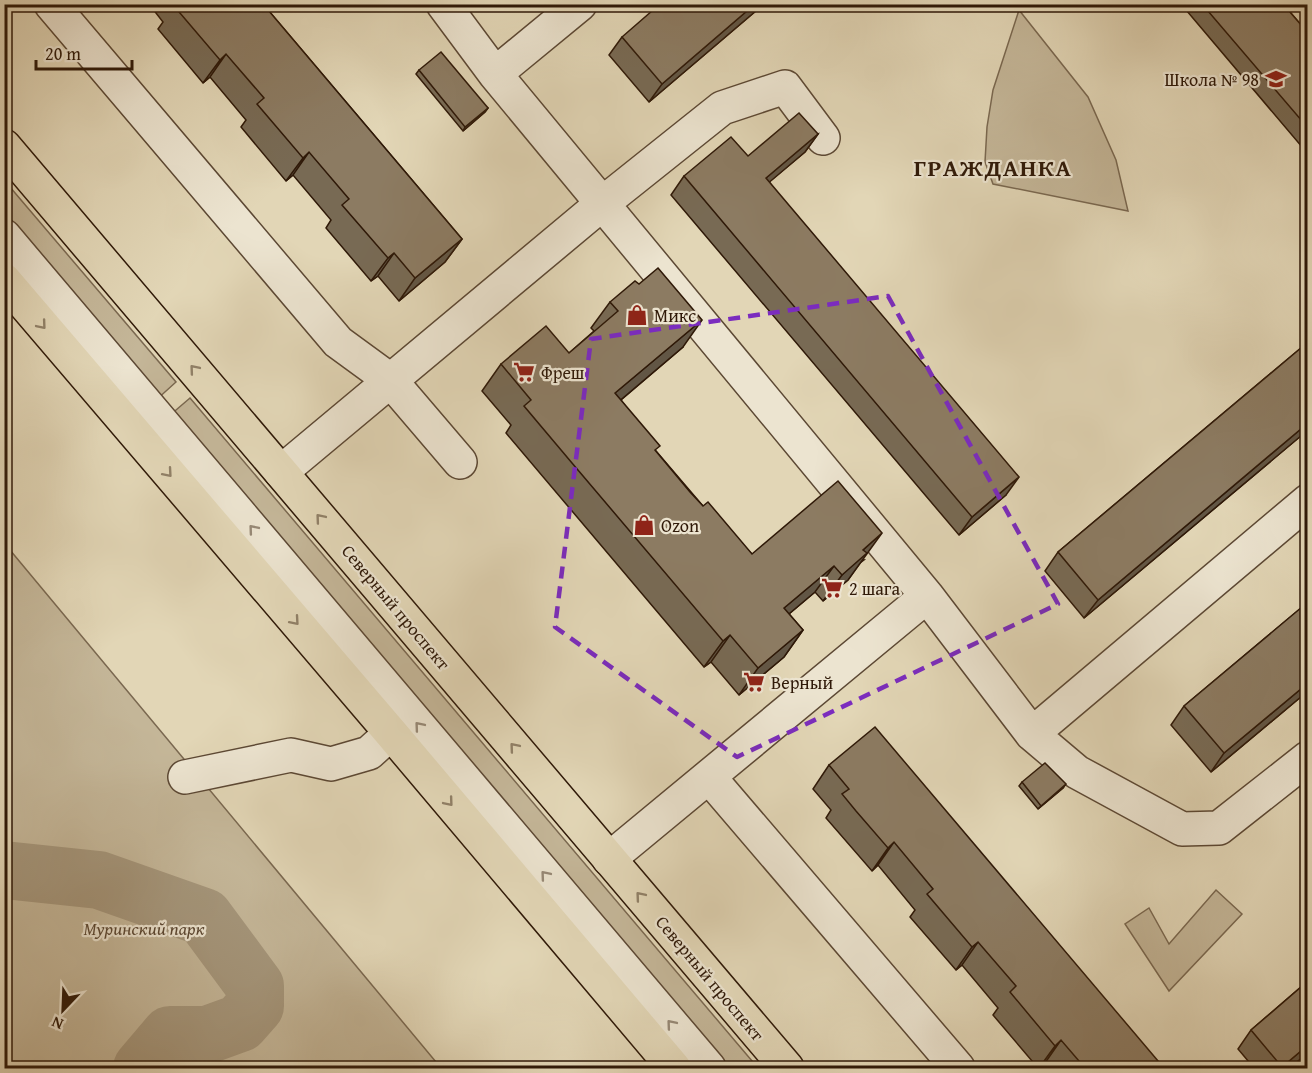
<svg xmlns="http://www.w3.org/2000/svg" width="1312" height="1073" font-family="'Gentium Book Plus',serif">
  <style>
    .green { fill: #c4b698; stroke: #7a6850; stroke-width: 1.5 }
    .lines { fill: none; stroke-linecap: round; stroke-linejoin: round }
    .river { stroke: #a5967b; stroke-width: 58 }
    .minor-casing { stroke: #5c4834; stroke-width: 36 }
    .major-casing { stroke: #2f1908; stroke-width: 36 }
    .minor { stroke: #ece4d0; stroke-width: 33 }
    .major { stroke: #e2d6b6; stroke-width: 33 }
    .wall { fill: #786a54; stroke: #2f1908; stroke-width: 1.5 }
    .shaded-wall { fill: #625645; stroke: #2f1908; stroke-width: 1.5 }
    .building { fill: #8c7b62; stroke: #2f1908; stroke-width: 1.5 }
    .oneway { stroke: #918168 }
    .oneway2 { stroke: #978976 }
    .marked { fill: none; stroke: #7b2cbf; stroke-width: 4.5; stroke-dasharray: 12 8; stroke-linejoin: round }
    .labels { text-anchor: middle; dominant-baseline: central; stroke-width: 4.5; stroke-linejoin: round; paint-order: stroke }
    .poi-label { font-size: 18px; fill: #2f1908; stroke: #ece4d0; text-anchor: start }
    .street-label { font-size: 18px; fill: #2f1908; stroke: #ece4d0 }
    .park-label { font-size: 18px; font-style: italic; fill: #5c4833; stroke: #ece4d0 }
    .district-label { font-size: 24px; font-weight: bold; letter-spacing: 1.5px; fill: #2f1908; stroke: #ece4d0 }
  </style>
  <rect width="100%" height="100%" fill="#e2d6b6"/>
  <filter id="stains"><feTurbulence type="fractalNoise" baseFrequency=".00333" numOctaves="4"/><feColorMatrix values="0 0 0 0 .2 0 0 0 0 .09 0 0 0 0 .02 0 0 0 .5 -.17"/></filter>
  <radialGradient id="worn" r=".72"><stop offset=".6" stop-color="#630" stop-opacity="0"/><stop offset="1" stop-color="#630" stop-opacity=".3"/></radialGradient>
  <path class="green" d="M 1019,10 L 1088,97 L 1116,160 L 1128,211 L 993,184 L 985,162 L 987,127 L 993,90 Z
    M 4,180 L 176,382 L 155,401 L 5,224 Z
    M 190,398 L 758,1068 L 721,1068 L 169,416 Z
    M 5,544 L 441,1068 L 5,1068 Z
    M 1216,890 L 1242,914 L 1169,991 L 1125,924 L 1149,908 L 1169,944 Z"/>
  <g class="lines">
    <path class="river" d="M 4,870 L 99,880 L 204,917 L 255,986 L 255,1006 L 240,1023 L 207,1035 L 170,1035 L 142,1068"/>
    <defs>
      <path id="minor" d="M 51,4 L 338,342 L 390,380 L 460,462
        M 443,4 L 495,74 L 927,596 L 1032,734 L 1077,772 L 1182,829 L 1219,828 L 1308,758
        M 495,74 L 580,4
        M 4,236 L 709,1068
        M 281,472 L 603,203 L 722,108 L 785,87 L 823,138
        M 1032,734 L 1308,501
        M 185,777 L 291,755 L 331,764 L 369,753 L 391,733
        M 709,777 L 958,1068
        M 609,859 L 927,596"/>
      <path id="major" d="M 4,146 L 787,1068
        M 4,280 L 391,733 L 674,1068"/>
    </defs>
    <use href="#minor" class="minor-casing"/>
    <use href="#major" class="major-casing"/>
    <use href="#minor" class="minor"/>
    <use href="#major" class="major"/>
  </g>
  <path class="wall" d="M 149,4 L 263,4 L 462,239 L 445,262 L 399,301 L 378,276 L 371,281 L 326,228 L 331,220 L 293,175 L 286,181 L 241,127 L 246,120 L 210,77 L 203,83 L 158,29 L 163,22 Z
    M 764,4 L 649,102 L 609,55 L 622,37 Z
    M 1181,4 L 1287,4 L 1285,6 L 1308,33 L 1308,154 Z
    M 419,70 L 488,108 L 485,112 L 463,131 L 416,74 Z
    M 818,134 L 805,152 L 769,182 L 1006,495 L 959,535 L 671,195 L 684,176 Z
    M 610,302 L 683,347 L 621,400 L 656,451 L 703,506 L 752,554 L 864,560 L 860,563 L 848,580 L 823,601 L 815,592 L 789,614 L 803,630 L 784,657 L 739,695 L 711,662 L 704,667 L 506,433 L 511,425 L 482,391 L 501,364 L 569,353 L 594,331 L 591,328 Z
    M 1308,342 L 1308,430 L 1084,618 L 1045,571 L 1058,552 Z
    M 1308,602 L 1308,691 L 1211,772 L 1171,725 L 1184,706 Z
    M 829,765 L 1164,1068 L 1050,1068 L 1045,1063 L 1038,1068 L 993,1015 L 998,1008 L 962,965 L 956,970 L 910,917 L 915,910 L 878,865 L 872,871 L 826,818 L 831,810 L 813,789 Z
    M 1022,782 L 1063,788 L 1038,809 L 1019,786 Z
    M 1308,981 L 1308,1053 L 1289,1068 L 1254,1068 L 1238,1049 L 1251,1030 Z"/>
  <path class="shaded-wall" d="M 755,4 L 764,4 L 649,102 L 662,84 Z
    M 226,54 L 210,77 L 203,83 L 220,60 Z
    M 488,108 L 485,112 L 463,131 L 465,127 Z
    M 818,134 L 805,152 L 753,196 L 766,178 Z
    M 309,152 L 293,175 L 286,181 L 303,158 Z
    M 462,239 L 445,262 L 399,301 L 415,278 Z
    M 394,253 L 378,276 L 371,281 L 388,258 Z
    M 702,320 L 683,347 L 597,420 L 615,393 Z
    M 1308,423 L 1308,430 L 1084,618 L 1098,600 Z
    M 1019,477 L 1006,495 L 959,535 L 972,517 Z
    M 882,533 L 848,580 L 823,601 L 842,575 L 863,550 Z
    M 834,566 L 815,592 L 765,634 L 784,608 Z
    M 803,630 L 784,657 L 739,695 L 758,668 Z
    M 730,635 L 711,662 L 704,667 L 723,641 Z
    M 1308,683 L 1308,691 L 1211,772 L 1224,753 Z
    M 1066,784 L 1063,788 L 1038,809 L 1041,806 Z
    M 894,842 L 878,865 L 872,871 L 888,848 Z
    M 978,942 L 962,965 L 956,970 L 972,947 Z
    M 1061,1040 L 1045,1063 L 1039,1068 L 1055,1046 Z
    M 1308,1045 L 1308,1053 L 1289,1068 L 1281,1068 Z"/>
  <path class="building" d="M 176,4 L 263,4 L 462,239 L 415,278 L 394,253 L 388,258 L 342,205 L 349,199 L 309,152 L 303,158 L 257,104 L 264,98 L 226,54 L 220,60 L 174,6 Z
    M 660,4 L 755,4 L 662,84 L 622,37 Z
    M 1202,4 L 1283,4 L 1308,33 L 1308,128 Z
    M 441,52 L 488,108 L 465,127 L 419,70 Z
    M 799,113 L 818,134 L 766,178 L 1019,477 L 972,517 L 684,176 L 731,137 L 748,156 Z
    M 658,268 L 702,320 L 615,393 L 660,446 L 655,450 L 690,492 L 703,506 L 708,502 L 752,554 L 838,481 L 882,533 L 863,550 L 867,553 L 842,575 L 834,566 L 784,608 L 803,630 L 758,668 L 730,635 L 723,641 L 572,463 L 524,406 L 531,400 L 501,364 L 546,326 L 569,353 L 618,311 L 610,302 L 635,281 L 639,284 Z
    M 1308,342 L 1308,423 L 1098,600 L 1058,552 Z
    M 1308,602 L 1308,683 L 1224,753 L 1184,706 Z
    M 875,727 L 1164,1068 L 1085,1068 L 1061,1040 L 1055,1046 L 1010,992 L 1016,986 L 978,942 L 972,947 L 927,894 L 933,889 L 894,842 L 888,848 L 856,811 L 842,794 L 849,789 L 829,765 Z
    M 1045,763 L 1066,784 L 1041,806 L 1022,782 Z
    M 1308,981 L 1308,1045 L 1282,1067 L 1251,1030 Z"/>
  <defs><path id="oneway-chevron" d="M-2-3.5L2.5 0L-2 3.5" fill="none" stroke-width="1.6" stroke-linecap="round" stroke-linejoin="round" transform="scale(1.5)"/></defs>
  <g class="oneway">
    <use href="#oneway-chevron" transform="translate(42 325) rotate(50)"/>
    <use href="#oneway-chevron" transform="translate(194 369) rotate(-130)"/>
    <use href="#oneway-chevron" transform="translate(168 473) rotate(49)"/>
    <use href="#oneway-chevron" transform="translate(320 518) rotate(-130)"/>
    <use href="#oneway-chevron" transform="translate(295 621) rotate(49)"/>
    <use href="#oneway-chevron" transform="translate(514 747) rotate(-130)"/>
    <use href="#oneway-chevron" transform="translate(449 802) rotate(50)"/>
    <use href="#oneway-chevron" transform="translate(640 896) rotate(-130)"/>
  </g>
  <g class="oneway2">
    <use href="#oneway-chevron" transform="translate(253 529) rotate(-130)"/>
    <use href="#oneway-chevron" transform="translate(419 726) rotate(-130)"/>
    <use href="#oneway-chevron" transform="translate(545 875) rotate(-130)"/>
    <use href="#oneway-chevron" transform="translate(671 1024) rotate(-130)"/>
  </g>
  <path class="marked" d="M 888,296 L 1058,604 L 737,757 L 555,627 L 591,339 Z"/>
  <defs>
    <symbol id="school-bare" viewBox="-9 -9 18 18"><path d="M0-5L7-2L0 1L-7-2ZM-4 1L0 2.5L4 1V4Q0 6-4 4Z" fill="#8f2418" stroke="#ece4d0" stroke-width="2.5" paint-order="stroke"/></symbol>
    <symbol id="shop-bare" viewBox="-9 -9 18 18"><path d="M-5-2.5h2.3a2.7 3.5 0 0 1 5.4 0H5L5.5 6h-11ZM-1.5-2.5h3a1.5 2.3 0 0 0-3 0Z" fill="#8f2418" stroke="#ece4d0" stroke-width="2.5" paint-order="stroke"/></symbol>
    <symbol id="supermarket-bare" viewBox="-9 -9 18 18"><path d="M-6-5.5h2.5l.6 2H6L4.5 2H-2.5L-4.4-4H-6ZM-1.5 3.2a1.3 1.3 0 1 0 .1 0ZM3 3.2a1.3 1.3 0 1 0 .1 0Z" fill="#8f2418" stroke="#ece4d0" stroke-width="2.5" paint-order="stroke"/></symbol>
  </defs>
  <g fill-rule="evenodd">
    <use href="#school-bare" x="1261" y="64" width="30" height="30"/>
    <use href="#shop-bare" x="622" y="300" width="30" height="30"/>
    <use href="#supermarket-bare" x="509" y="357" width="30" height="30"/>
    <use href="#shop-bare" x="629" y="510" width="30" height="30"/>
    <use href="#supermarket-bare" x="817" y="573" width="30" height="30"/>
    <use href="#supermarket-bare" x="739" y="667" width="30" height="30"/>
  </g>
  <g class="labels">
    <g class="poi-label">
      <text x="1259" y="79" text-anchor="end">Школа № 98</text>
      <text x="654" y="315">Микс</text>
      <text x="541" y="372">Фреш</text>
      <text x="661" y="525">Ozon</text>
      <text x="849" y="588">2 шага</text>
      <text x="771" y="682">Верный</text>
    </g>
    <g class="street-label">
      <text transform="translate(396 607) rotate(50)">Северный проспект</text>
      <text transform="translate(710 978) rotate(50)">Северный проспект</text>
    </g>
    <g class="park-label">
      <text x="144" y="928">Муринский парк</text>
    </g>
    <g class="district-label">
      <text x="993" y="167">ГРАЖДАНКА</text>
    </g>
  </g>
  <rect width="1312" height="1073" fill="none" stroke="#e2d6b6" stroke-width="24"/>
  <rect x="6" y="6" width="1300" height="1061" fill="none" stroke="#2f1908" stroke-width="3"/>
  <rect x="12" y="12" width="1288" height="1049" fill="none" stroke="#2f1908" stroke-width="1.5"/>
  <g transform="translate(63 1010) rotate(203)" stroke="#ece4d0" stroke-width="4.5" paint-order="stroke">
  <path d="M0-4.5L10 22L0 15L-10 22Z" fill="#2f1908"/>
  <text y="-9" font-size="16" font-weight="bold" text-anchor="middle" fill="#2f1908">N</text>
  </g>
  <path d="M36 60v9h96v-9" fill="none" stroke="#2f1908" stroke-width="3"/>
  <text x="45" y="60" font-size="18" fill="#2f1908" stroke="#ece4d0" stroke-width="4.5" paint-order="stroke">20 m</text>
  <rect width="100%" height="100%" filter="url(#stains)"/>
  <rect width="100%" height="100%" fill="url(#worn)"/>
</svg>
